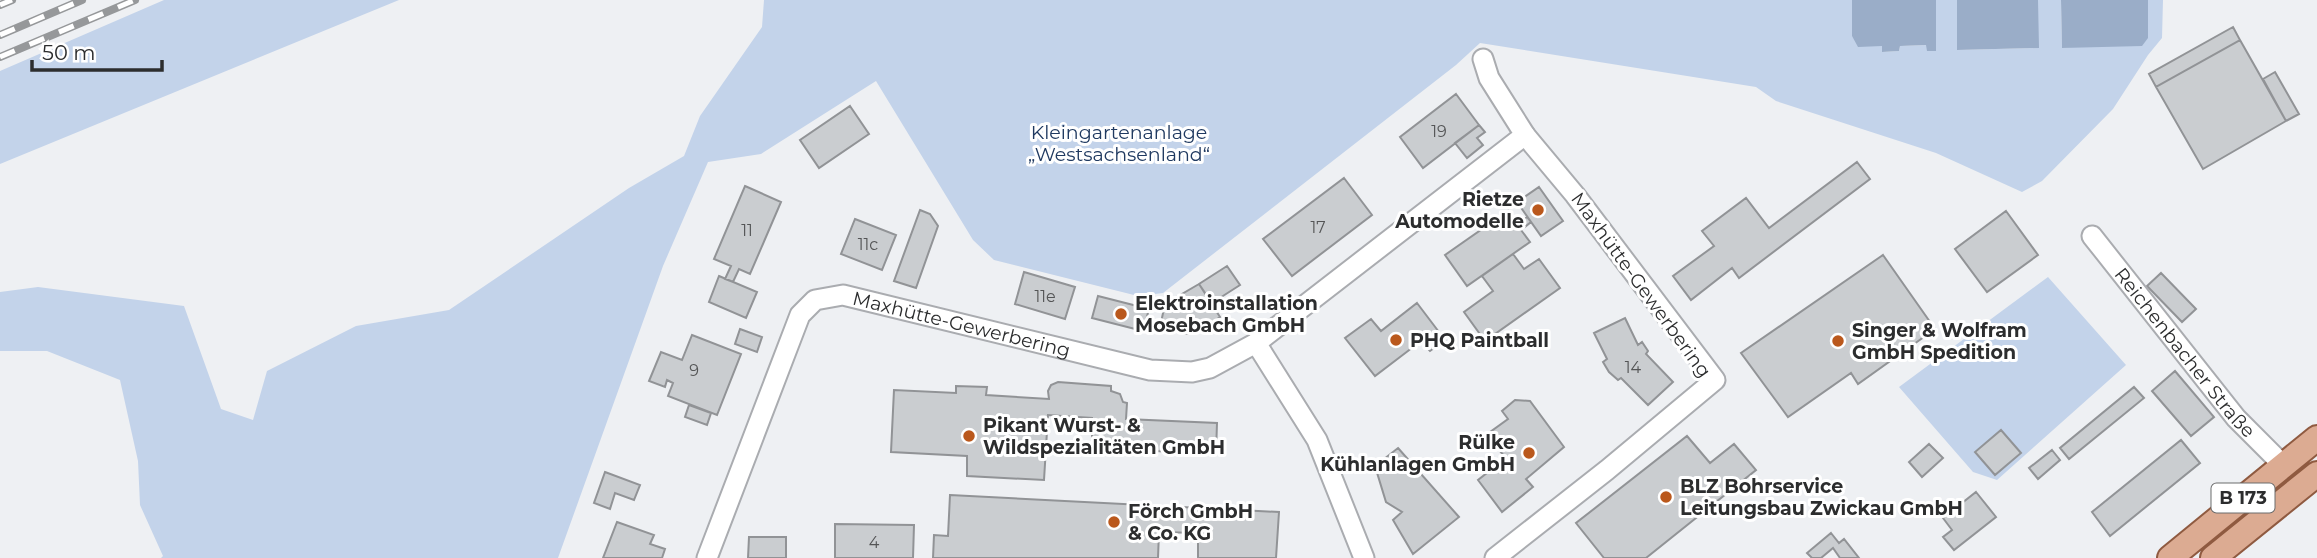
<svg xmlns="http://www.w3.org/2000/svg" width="2317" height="558" font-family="Montserrat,sans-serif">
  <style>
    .green { fill: #c3d3ea }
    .water { fill: #9aadc8 }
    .building { fill: #cacdd0; stroke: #919396; stroke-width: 2 }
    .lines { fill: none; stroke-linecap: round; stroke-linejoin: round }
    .minor-casing { stroke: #aaacb0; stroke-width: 23 }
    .major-casing { stroke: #8f5a40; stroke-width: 28 }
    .minor { stroke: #fff; stroke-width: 19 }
    .major { stroke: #dcab92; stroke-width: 24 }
    .rail-casing { stroke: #96989a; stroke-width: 8 }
    .rail { stroke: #fff; stroke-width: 5; stroke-dasharray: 16; stroke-linecap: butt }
    .poi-dot { fill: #ba581c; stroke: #fff; stroke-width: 2.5 }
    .labels { text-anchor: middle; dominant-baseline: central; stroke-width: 6; stroke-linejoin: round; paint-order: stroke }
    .number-label { font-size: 16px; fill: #545556 }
    .shield { fill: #fff; stroke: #6b6c6d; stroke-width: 2 }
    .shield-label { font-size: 18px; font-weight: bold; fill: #2c2d2e }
    .park-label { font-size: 19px; fill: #1f3960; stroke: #fff }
    .poi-label { font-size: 19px; font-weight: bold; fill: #2c2d2e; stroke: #fff; text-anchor: start }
    .street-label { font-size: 19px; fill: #2c2d2e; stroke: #fff }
  </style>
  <rect width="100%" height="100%" fill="#eef0f3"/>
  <path class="green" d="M 164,0 L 399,0 L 0,164 L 0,71 Z
    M 764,0 L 1852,0 L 1852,36 L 1882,46 L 1883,52 L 1899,51 L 1900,46 L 1927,45 L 1936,51 L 1936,0 L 1957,0 L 1958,50 L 2038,48 L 2038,0 L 2061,0 L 2062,48 L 2148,38 L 2148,0 L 2163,0 L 2162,38 L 2148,55 L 2113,109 L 2042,181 L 2022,192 L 1936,153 L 1776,101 L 1756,87 L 1480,43 L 1456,65 L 1163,293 L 1138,296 L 994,260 L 973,240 L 876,81 L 761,154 L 708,162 L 663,266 L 558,558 L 161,558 L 163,556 L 140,505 L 138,461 L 120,380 L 47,351 L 0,351 L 0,292 L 38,287 L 184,306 L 221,409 L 253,420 L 267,371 L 356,326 L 449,310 L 629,188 L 684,156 L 700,116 L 762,27 Z
    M 2048,277 L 2126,365 L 1997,480 L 1973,472 L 1899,387 Z"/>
  <path class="water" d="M 1852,0 L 1936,0 L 1936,51 L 1927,51 L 1926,45 L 1900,46 L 1899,51 L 1882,52 L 1882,46 L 1858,47 L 1852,36 Z
    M 1957,0 L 2038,0 L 2039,48 L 1957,50 Z
    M 2061,0 L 2148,0 L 2148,38 L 2142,46 L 2062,48 Z"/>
  <path class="building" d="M 2233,27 L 2240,40 L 2156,87 L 2149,74 Z
    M 2240,40 L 2286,121 L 2203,169 L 2156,87 Z
    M 2275,72 L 2299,114 L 2286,121 L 2263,79 Z
    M 1456,94 L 1479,125 L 1423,168 L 1400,137 Z
    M 850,106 L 869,134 L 819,168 L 800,140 Z
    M 1479,125 L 1485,132 L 1477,138 L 1483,145 L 1467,158 L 1455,143 Z
    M 1857,162 L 1870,179 L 1739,278 L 1732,268 L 1691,300 L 1673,276 L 1714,246 L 1702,231 L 1746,198 L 1769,228 Z
    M 1344,178 L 1372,215 L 1292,276 L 1263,239 Z
    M 745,186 L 781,202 L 750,274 L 739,269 L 733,282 L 725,279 L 731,266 L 714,259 Z
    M 1539,187 L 1563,221 L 1541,236 L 1517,202 Z
    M 920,210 L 930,214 L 938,226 L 916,288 L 894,281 Z
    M 1508,211 L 1517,224 L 1527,217 L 1531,222 L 1521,230 L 1530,242 L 1467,286 L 1445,255 Z
    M 2006,211 L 2038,255 L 1987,292 L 1955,249 Z
    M 855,219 L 896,235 L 882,270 L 841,254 Z
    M 1513,254 L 1524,269 L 1539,259 L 1560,288 L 1485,341 L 1464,312 L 1493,291 L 1482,276 Z
    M 1883,255 L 1935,329 L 1858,384 L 1851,373 L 1788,417 L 1741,353 Z
    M 1227,266 L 1240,285 L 1212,303 L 1199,284 Z
    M 1024,272 L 1075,287 L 1065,319 L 1015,304 Z
    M 2161,273 L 2196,309 L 2182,322 L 2147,286 Z
    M 719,276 L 757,292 L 746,318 L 709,302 Z
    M 1199,284 L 1220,317 L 1198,332 L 1188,334 L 1160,327 L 1165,304 Z
    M 1098,296 L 1149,309 L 1143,331 L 1092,318 Z
    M 1417,303 L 1445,340 L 1430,351 L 1421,341 L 1375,376 L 1345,338 L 1371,319 L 1381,331 Z
    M 1625,318 L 1638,345 L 1642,342 L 1648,351 L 1646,354 L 1673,382 L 1648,405 L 1621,378 L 1618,380 L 1609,372 L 1603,362 L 1607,359 L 1594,333 Z
    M 740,329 L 762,337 L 757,352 L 735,344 Z
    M 692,335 L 741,354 L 717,415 L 668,396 L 673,383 L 667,380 L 665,387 L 649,381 L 661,352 L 682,360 Z
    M 2175,371 L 2214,417 L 2191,436 L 2152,391 Z
    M 1058,382 L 1111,386 L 1111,391 L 1120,394 L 1123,402 L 1127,403 L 1126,419 L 1217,423 L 1216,454 L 1092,448 L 1092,418 L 1048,415 L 1044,480 L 967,476 L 967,456 L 891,452 L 894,390 L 956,393 L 956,386 L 987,387 L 986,395 L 1049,399 L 1048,391 L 1051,385 Z
    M 2134,387 L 2144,398 L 2069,459 L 2060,448 Z
    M 1515,400 L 1530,401 L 1564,447 L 1526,479 L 1533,487 L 1502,512 L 1478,480 L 1506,458 L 1486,435 L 1508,419 L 1502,411 Z
    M 689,405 L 711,413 L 707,425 L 685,417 Z
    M 2001,430 L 2021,453 L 1995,475 L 1975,452 Z
    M 1687,436 L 1710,463 L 1734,444 L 1756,470 L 1646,558 L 1604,558 L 1576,523 Z
    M 2181,440 L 2200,463 L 2110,536 L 2092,512 Z
    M 1929,444 L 1943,458 L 1922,477 L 1909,462 Z
    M 1398,448 L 1459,517 L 1413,554 L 1393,520 L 1402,512 L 1386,502 L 1375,466 Z
    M 2052,450 L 2060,460 L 2038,479 L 2029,468 Z
    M 605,472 L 640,485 L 634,500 L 615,493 L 610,509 L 594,503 Z
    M 1976,492 L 1996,517 L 1954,550 L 1943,537 L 1952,530 L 1943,518 Z
    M 950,495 L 1279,512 L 1276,558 L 1198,558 L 1198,533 L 1159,532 L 1158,558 L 933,558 L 934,535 L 948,536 Z
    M 617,522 L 654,535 L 650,544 L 665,549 L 662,558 L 603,558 Z
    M 835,524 L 914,525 L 913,558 L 835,558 Z
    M 1831,533 L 1839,543 L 1844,539 L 1859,558 L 1840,558 L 1833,548 L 1821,558 L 1812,558 L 1807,553 Z
    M 749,537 L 786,537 L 786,558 L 748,558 Z"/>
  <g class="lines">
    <defs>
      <g id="minor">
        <path id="s1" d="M 2092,236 L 2236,418 L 2284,466"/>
        <path d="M 1256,343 L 1317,440 L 1364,558"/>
        <path id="s2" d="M 707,558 L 800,315 L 815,300 L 843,295 L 1150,370 L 1192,372 L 1210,368 L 1256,343 L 1525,135 L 1489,78 L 1483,59"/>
        <path d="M 1495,558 L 1607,470 L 1715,380 L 1575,195 L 1525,135"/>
      </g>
      <path id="major" d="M 2170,558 L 2317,438
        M 2213,558 L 2317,474"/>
    </defs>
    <use href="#minor" class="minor-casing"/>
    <use href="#major" class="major-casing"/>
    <use href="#minor" class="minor"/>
    <use href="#major" class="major"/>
    <defs>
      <path id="rail" d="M 0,5 L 12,0
        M 0,35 L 82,0
        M 0,57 L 135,0"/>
    </defs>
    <use href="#rail" class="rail-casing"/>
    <use href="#rail" class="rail"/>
  </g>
  <g class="poi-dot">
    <circle cx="1538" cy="210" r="7"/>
    <circle cx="1121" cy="314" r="7"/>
    <circle cx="1396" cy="340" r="7"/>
    <circle cx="1838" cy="341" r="7"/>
    <circle cx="969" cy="436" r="7"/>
    <circle cx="1529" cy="453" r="7"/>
    <circle cx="1666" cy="497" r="7"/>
    <circle cx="1114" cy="522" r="7"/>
  </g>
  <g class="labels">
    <g class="number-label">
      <text x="1439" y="131">19</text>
      <text x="1318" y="227">17</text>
      <text x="747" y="230">11</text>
      <text x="868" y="244">11c</text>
      <text x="1045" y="296">11e</text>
      <text x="1633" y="367">14</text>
      <text x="694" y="370">9</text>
      <text x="874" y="542">4</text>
    </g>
    <rect class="shield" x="2211.5" y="483.5" width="63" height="29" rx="5"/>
    <g class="shield-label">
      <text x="2243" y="498">B 173</text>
    </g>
    <g class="park-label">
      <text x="1119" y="132">Kleingartenanlage<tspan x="1119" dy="22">„Westsachsenland“</tspan></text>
    </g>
    <g class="poi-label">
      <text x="1524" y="199" text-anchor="end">Rietze<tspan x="1524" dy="22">Automodelle</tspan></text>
      <text x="1135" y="303">Elektroinstallation<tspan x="1135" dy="22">Mosebach GmbH</tspan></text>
      <text x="1852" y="330">Singer &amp; Wolfram<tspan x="1852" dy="22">GmbH Spedition</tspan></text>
      <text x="1410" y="340">PHQ Paintball</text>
      <text x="983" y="425">Pikant Wurst- &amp;<tspan x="983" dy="22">Wildspezialitäten GmbH</tspan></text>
      <text x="1515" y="442" text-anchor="end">Rülke<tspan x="1515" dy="22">Kühlanlagen GmbH</tspan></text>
      <text x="1680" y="486">BLZ Bohrservice<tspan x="1680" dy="22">Leitungsbau Zwickau GmbH</tspan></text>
      <text x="1128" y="511">Förch GmbH<tspan x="1128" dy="22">&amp; Co. KG</tspan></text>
    </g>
    <g class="street-label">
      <text transform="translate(1641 285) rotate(54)">Maxhütte-Gewerbering</text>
      <text stroke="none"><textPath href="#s2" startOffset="432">Maxhütte-Gewerbering</textPath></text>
      <text stroke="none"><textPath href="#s1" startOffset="149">Reichenbacher Straße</textPath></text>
    </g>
  </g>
  <path d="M32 60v10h130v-10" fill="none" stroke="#2c2d2e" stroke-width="3.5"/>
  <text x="42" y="60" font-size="21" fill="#2c2d2e" stroke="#ffffff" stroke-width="5" paint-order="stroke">50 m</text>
</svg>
